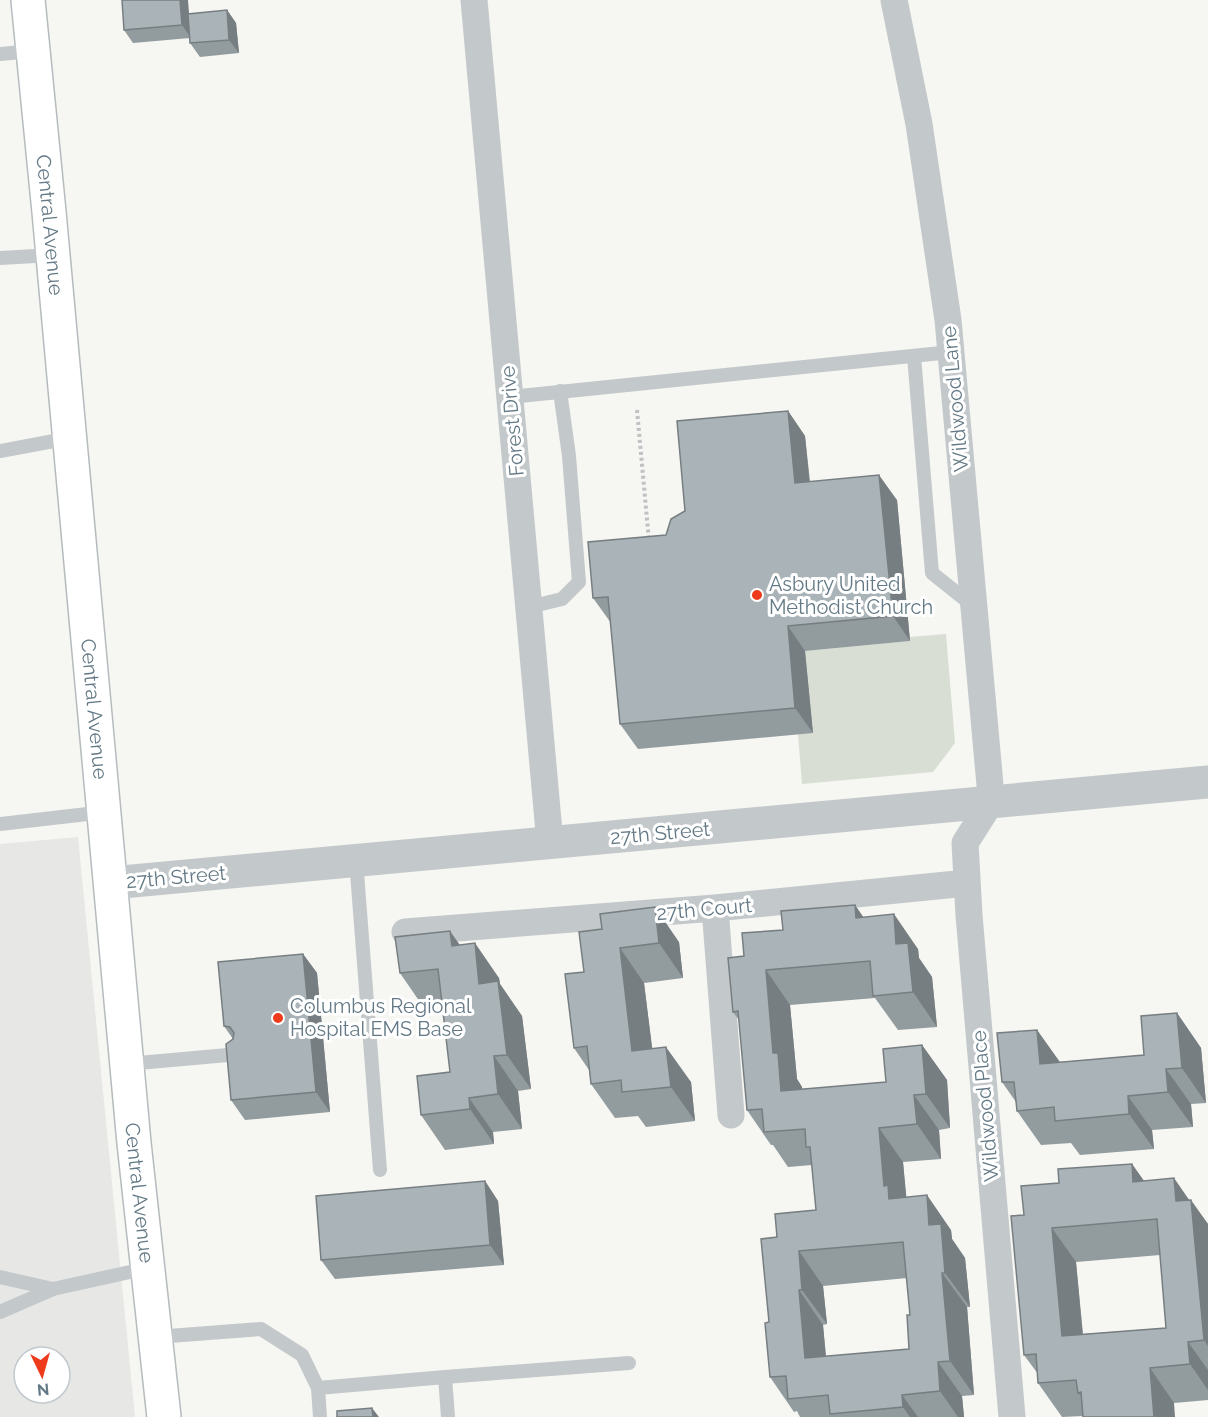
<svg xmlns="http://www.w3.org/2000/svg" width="1208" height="1417" font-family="Raleway,sans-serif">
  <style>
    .built { fill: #e7e7e6; fill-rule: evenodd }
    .green { fill: #d8ded3 }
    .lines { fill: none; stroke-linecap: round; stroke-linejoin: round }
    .primary-casing { stroke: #b6bbbe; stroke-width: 36 }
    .path { stroke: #bfc1c3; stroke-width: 4; stroke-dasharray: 3 3; stroke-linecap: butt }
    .service { stroke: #c3c8ca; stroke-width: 14 }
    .minor { stroke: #c3c8ca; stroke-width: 27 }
    .tertiary { stroke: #c3c8ca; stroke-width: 33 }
    .primary { stroke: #fff; stroke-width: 33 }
    .wall { fill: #929b9e; fill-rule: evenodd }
    .shaded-wall { fill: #777e81 }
    .building { fill: #aab4b8; stroke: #777e81; stroke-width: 1.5; fill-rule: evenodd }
    .poi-dot { fill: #ee3b1b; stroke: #fff; stroke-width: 2 }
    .labels { text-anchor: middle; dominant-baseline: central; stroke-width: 6; stroke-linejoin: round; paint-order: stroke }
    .street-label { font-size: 20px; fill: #637985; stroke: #fff }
    .poi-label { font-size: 20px; fill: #637985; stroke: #fff; text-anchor: start }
  </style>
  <rect width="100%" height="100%" fill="#f6f6f2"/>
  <path class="built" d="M 78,837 L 135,1417 L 0,1417 L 0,844 ZM 24,1357 L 60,1357 L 60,1393 L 24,1393 Z"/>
  <path class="green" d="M 946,634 L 955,743 L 933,772 L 802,784 L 798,734 L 813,732 L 805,651 L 910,641 L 910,637 Z"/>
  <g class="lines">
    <defs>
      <g id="primary">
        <path id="s1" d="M 28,0 L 49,212 L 134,1143 L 164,1417"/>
      </g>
    </defs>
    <use href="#primary" class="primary-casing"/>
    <path class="path" d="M 637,410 L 649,541"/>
    <path class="service" d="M 0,54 L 33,51
      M 0,258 L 53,255
      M 914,356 L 932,573 L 972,605
      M 510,397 L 951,352
      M 0,451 L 70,438
      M 529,607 L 562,599 L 579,582 L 569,456 L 560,391
      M 0,824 L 105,812
      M 356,860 L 380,1170
      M 127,1064 L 239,1054
      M 0,1277 L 53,1289
      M 0,1312 L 53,1289 L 148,1268
      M 156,1337 L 261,1329 L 302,1355 L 318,1388 L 445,1377 L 448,1417
      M 445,1377 L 629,1363
      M 318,1388 L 320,1417"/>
    <path class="minor" d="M 474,0 L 550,843
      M 894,0 L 919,124 L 948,320 L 990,785 L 991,802 L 965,843 L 969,915 L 1012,1417
      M 715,908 L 731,1115
      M 405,932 L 715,908 L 967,883"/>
    <path class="tertiary" d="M 111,883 L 1208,782"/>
    <use href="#primary" class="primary"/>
  </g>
  <path class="wall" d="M 227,10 L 236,23 L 239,53 L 200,57 L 190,43 L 190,38 L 133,43 L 124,30 L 189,14 Z
    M 788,411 L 805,436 L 810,481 L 897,500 L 910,641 L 805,651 L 813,733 L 638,749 L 620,724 L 611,623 L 593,598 L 666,535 L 685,511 Z
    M 855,905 L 863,917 L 918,949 L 919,958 L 932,977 L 937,1027 L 898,1030 L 875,998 L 790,1005 L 797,1079 L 802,1087 L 802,1089 L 886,1082 L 922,1045 L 947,1080 L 950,1128 L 939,1130 L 941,1159 L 903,1162 L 906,1197 L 951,1230 L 952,1239 L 965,1258 L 970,1307 L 967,1307 L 974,1395 L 962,1396 L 964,1417 L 800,1417 L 797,1411 L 794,1412 L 770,1377 L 769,1322 L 777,1237 L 816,1210 L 812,1165 L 788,1167 L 773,1145 L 771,1145 L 747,1110 L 739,1020 L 733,1012 L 744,956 L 783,930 ZM 907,1278 L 910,1315 L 909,1349 L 826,1356 L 823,1325 L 827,1324 L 823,1286 Z
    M 579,932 L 679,942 L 683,978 L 644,983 L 652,1049 L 691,1082 L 695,1121 L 646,1127 L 638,1116 L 615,1118 L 591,1084 L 589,1070 L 574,1048 L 584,972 Z
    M 460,945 L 499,978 L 500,984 L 522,1016 L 531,1089 L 518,1091 L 522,1129 L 493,1132 L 494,1144 L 445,1150 L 421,1115 L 450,1072 L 443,1005 L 424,1008 L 400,973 Z
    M 303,954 L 317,973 L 330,1112 L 245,1120 L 231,1100 L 233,1039 L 224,1026 Z
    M 1177,1013 L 1201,1048 L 1206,1103 L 1191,1104 L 1193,1127 L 1152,1130 L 1154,1149 L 1080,1155 L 1071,1143 L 1041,1145 L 1017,1111 L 1016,1102 L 1002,1082 L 1037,1030 L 1060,1062 L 1144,1055 Z
    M 1132,1164 L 1144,1181 L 1189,1200 L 1208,1224 L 1208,1400 L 1174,1403 L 1083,1416 L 1062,1417 L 1038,1383 L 1038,1374 L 1024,1355 L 1059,1183 ZM 1160,1255 L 1166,1328 L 1083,1334 L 1076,1262 Z
    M 485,1181 L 498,1201 L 504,1265 L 335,1279 L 321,1260 Z"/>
  <path class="shaded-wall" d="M 180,0 L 188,0 L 191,38 L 182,25 Z
    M 227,10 L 236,23 L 239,53 L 229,40 Z
    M 788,411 L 805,436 L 812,508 L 795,483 Z
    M 879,475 L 897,500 L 910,641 L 893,616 Z
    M 788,626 L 805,651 L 813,733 L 795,708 Z
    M 855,905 L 879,940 L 856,918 Z
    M 655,907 L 679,942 L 683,978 L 659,943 Z
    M 894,914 L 918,949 L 919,958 L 932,977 L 937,1027 L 913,992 L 896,944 Z
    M 450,931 L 474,965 L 452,946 Z
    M 475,943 L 499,978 L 500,984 L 522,1016 L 531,1089 L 507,1055 L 479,984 Z
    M 620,948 L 644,983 L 657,1086 L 632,1051 Z
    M 303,954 L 317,973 L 330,1112 L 316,1092 Z
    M 766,970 L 790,1005 L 797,1079 L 802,1087 L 806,1126 L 781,1091 L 773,1053 Z
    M 1177,1013 L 1201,1048 L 1206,1103 L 1182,1068 Z
    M 1037,1030 L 1061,1064 L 1040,1064 Z
    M 922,1045 L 947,1080 L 950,1128 L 926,1094 Z
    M 666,1047 L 691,1082 L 695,1121 L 671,1087 Z
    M 494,1056 L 518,1091 L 522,1129 L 498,1094 Z
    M 1166,1069 L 1191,1104 L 1193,1127 L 1168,1092 Z
    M 914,1095 L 939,1130 L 941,1159 L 917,1124 Z
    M 1128,1096 L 1152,1130 L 1154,1149 L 1129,1114 Z
    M 469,1098 L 493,1132 L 494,1144 L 470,1109 Z
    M 879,1128 L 903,1162 L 908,1214 L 889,1199 L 884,1186 Z
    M 1132,1164 L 1156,1198 L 1133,1182 Z
    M 1174,1178 L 1192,1204 L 1191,1200 L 1208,1224 L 1208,1346 L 1204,1340 L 1176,1201 Z
    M 485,1181 L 498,1201 L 504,1265 L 490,1245 Z
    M 927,1195 L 951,1230 L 952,1239 L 965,1258 L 970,1307 L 945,1273 L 929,1225 Z
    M 1052,1228 L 1076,1262 L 1086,1371 L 1062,1336 Z
    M 799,1251 L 823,1286 L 827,1324 L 802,1290 Z
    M 942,1273 L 967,1307 L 974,1395 L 950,1361 Z
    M 799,1290 L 823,1325 L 829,1393 L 805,1358 Z
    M 1188,1342 L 1208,1370 L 1208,1390 L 1190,1364 Z
    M 938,1362 L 962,1396 L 964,1417 L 958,1417 L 940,1391 Z
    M 1150,1368 L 1174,1403 L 1175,1417 L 1154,1417 Z
    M 902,1395 L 918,1417 L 910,1417 L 903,1407 Z
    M 372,1408 L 379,1417 L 373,1417 Z"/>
  <path class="building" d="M 122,0 L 180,0 L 182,25 L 124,30 Z
    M 227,10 L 229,40 L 190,43 L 188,14 Z
    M 788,411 L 795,483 L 879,475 L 893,616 L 788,626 L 795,708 L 620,724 L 608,597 L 593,598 L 588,542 L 666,535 L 671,519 L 685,511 L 677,421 Z
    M 855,905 L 856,918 L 894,914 L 896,944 L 908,943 L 913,992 L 873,996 L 870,961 L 766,970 L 773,1053 L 778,1053 L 781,1091 L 886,1082 L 883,1049 L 922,1045 L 926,1094 L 914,1095 L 917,1124 L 879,1128 L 884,1186 L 888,1185 L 889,1199 L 927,1195 L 929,1225 L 941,1224 L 945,1273 L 942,1273 L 950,1361 L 938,1362 L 940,1391 L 902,1395 L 903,1407 L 830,1414 L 828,1395 L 788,1399 L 786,1376 L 770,1377 L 765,1323 L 769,1322 L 761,1239 L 777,1237 L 775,1214 L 816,1210 L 810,1147 L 806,1147 L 805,1129 L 764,1132 L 762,1109 L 747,1110 L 738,1011 L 733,1012 L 728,958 L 744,956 L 742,933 L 783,930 L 781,911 ZM 903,1242 L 910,1315 L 907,1315 L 909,1349 L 805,1358 L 799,1290 L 802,1290 L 799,1251 Z
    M 655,907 L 659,943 L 620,948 L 632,1051 L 666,1047 L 671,1087 L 622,1092 L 621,1080 L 591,1084 L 587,1046 L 574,1048 L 565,974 L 584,972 L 579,932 L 602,929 L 600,914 Z
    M 450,931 L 452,946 L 475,943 L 479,984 L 498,981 L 507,1055 L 494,1056 L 498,1094 L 469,1098 L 470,1109 L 421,1115 L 417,1076 L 450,1072 L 438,969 L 400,973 L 395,937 Z
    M 303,954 L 316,1092 L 231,1100 L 226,1044 L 233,1039 L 234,1033 L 230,1027 L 224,1026 L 218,962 Z
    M 1177,1013 L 1182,1068 L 1166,1069 L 1168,1092 L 1128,1096 L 1129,1114 L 1055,1121 L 1054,1107 L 1017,1111 L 1014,1082 L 1002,1082 L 997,1033 L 1037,1030 L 1040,1064 L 1144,1055 L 1141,1016 Z
    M 1132,1164 L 1133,1182 L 1174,1178 L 1176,1201 L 1191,1200 L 1204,1340 L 1188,1342 L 1190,1364 L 1150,1368 L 1154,1417 L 1083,1417 L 1081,1392 L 1078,1393 L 1076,1380 L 1038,1383 L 1036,1354 L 1024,1355 L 1011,1216 L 1024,1215 L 1021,1186 L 1059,1183 L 1058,1169 ZM 1157,1219 L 1166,1328 L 1062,1336 L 1052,1228 Z
    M 485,1181 L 490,1245 L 321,1260 L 316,1196 Z
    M 372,1408 L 373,1417 L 337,1417 L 337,1411 Z"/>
  <g class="poi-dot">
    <circle cx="757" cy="595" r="6"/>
    <circle cx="278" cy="1018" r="6"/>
  </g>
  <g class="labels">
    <g class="street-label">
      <text stroke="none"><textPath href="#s1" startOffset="226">Central Avenue</textPath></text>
      <text transform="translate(955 399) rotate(-95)">Wildwood Lane</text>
      <text transform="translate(512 421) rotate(-95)">Forest Drive</text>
      <text stroke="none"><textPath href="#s1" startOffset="712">Central Avenue</textPath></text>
      <text transform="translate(660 833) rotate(-5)">27th Street</text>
      <text transform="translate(176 877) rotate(-5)">27th Street</text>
      <text transform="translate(704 909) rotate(-5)">27th Court</text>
      <text transform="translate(985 1106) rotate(-95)">Wildwood Place</text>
      <text stroke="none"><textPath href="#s1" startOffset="1198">Central Avenue</textPath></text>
    </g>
    <g class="poi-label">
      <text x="769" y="584">Asbury United<tspan x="769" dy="23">Methodist Church</tspan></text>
      <text x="290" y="1006">Columbus Regional<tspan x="290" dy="23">Hospital EMS Base</tspan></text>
    </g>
  </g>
  <g transform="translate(42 1375) rotate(175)"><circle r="28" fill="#ffffff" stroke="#c1c9ce" stroke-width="1.5"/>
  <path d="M0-4.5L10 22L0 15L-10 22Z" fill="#ee3b1b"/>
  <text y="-9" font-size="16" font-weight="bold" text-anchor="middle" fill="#637985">N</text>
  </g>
</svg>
